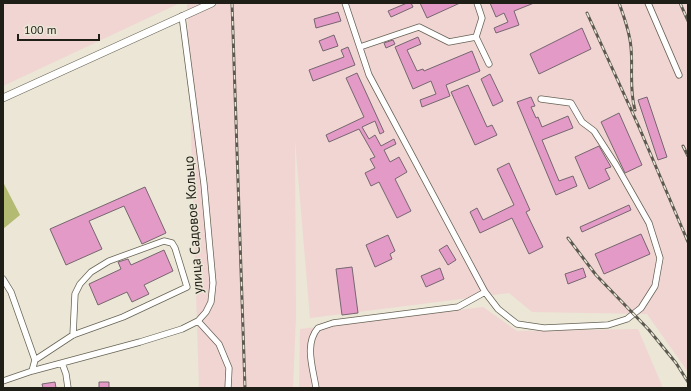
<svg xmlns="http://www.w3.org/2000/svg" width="691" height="391" font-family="'PT Sans',sans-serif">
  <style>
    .industrial { fill: #f0d5d3 }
    .green { fill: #b3ba72 }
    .building { fill: #e49ac6; stroke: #76666f }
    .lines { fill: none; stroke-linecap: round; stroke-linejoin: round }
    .minor-casing { stroke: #676354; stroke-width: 7 }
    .major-casing { stroke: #676354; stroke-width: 8 }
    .minor { stroke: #fff; stroke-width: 5.5 }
    .major { stroke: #fff; stroke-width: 7 }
    .rail-casing { stroke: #5c5a50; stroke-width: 3 }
    .rail { stroke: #ebe6d5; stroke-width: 1.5; stroke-dasharray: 4.5; stroke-linecap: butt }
    .labels { text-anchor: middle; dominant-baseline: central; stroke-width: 3; stroke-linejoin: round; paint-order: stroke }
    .street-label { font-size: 14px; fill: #1f1e17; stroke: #ebe6d5 }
  </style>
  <rect width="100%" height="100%" fill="#ebe6d5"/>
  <path class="industrial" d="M 3,3 L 180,3 L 3,86 Z
    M 187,3 L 688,3 L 688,372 L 647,314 L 532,312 L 509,293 L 310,318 L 295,140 L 296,316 L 293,388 L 199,388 Z
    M 483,307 L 517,331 L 638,329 L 663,388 L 299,388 L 300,329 Z"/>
  <path class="green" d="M 3,182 L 20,215 L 3,229 Z"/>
  <path class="building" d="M 407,3 L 411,3 L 413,7 L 391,17 L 388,11 Z
    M 420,3 L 460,3 L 427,18 Z
    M 490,3 L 534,3 L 514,11 L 519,25 L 496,33 L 494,28 L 508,22 L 504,13 L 496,17 Z
    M 338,12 L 341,21 L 316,28 L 314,19 Z
    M 582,28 L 591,49 L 539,74 L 530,54 Z
    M 334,35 L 338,46 L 323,51 L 319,41 Z
    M 418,37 L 421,44 L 407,50 L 417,71 L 423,69 L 424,71 L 472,51 L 480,71 L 446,85 L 450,96 L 422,107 L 420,100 L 436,94 L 431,81 L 413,89 L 395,47 Z
    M 393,40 L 395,44 L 386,48 L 384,43 Z
    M 348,47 L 355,65 L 313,81 L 309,70 L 344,57 L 341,50 Z
    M 357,73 L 384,132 L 380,134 L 375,121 L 362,127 L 369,139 L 375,135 L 381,146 L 394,139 L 396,144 L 384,150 L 390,162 L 399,157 L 407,172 L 395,179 L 411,211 L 397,218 L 379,182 L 371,186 L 365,173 L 375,168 L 370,159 L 375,157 L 359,129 L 329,142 L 326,135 L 364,117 L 346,78 Z
    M 490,74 L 503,101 L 493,106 L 481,79 Z
    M 468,85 L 487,127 L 492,125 L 497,135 L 475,145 L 451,92 Z
    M 531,97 L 535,106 L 531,107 L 536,118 L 538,117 L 542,127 L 568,116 L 573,128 L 542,140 L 559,181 L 573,176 L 577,186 L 556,195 L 517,102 Z
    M 647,97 L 667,157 L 658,160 L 638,100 Z
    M 619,113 L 642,165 L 625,173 L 601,122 Z
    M 599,146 L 611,167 L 605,169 L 610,179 L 589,189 L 575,157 Z
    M 509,163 L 530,210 L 526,212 L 543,247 L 529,254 L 512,218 L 480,233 L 470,212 L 477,208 L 483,220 L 514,205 L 497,169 Z
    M 145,187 L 166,233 L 142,244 L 124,206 L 89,221 L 102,249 L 66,265 L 50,229 Z
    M 629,205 L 631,210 L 582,232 L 580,227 Z
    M 641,234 L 650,254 L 604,274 L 595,254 Z
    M 388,235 L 395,251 L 390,254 L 392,259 L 375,267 L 366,245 Z
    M 447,245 L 456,260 L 448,265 L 439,250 Z
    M 164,250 L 173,271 L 144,285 L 149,294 L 132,302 L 127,292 L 98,305 L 89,284 L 121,269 L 118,262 L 128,259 L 131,265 Z
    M 352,267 L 358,313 L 342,315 L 336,269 Z
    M 440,268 L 444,279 L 426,287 L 421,276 Z
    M 583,268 L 586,277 L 568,284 L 565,274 Z
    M 55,382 L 56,388 L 43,388 L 42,384 Z
    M 99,382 L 109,382 L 109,388 L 99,388 Z"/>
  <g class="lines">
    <defs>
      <path id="minor" d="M 345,3 L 369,75 L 485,292 L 498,309 L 517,324 L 544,328 L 608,325 L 627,319 L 641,308 L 655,286 L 660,258 L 649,223 L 616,165 L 594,131 L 582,122 L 571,103 L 541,99
        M 648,3 L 679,75
        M 476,37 L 482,18 L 477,3
        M 360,47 L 419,27 L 449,42 L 476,37 L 489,64
        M 3,279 L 11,292 L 35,360
        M 198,321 L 219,344 L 229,368 L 228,388
        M 62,363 L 66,374 L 68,388
        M 32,371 L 35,360 L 73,335 L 123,317 L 187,287 L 175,248 L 172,243 L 164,241 L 109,261 L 91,272 L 80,284 L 75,294 L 73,335
        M 3,381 L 32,371 L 140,342 L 182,329 L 198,321 L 206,312 L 211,302 L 213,283 L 204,184 L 182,16
        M 316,388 C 313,368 304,344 318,328 L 333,323 L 458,307 L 485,292"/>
      <path id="major" d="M 3,98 L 212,3"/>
    </defs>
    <use href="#minor" class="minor-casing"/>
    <use href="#major" class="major-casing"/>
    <use href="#minor" class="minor"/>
    <use href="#major" class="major"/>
    <defs>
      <path id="rail" d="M 232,3 L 245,388
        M 619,3 C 624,17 630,32 631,48 C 633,68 629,89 635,110
        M 680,3 L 688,21
        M 587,13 L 639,127 L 688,242
        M 683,146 L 688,156
        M 568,238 L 596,275 L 649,330 L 676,363 L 688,382"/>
    </defs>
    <use href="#rail" class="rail-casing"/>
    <use href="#rail" class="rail"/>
  </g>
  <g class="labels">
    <g class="street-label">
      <text transform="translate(193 225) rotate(-94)">улица Садовое Кольцо</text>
    </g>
  </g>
  <rect width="691" height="391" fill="none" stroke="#1f1e17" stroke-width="8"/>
  <path d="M18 34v6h81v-6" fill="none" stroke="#1f1e17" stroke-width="2"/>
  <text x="24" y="34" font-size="12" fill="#1f1e17" stroke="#ebe6d5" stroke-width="3" paint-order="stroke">100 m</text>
</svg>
